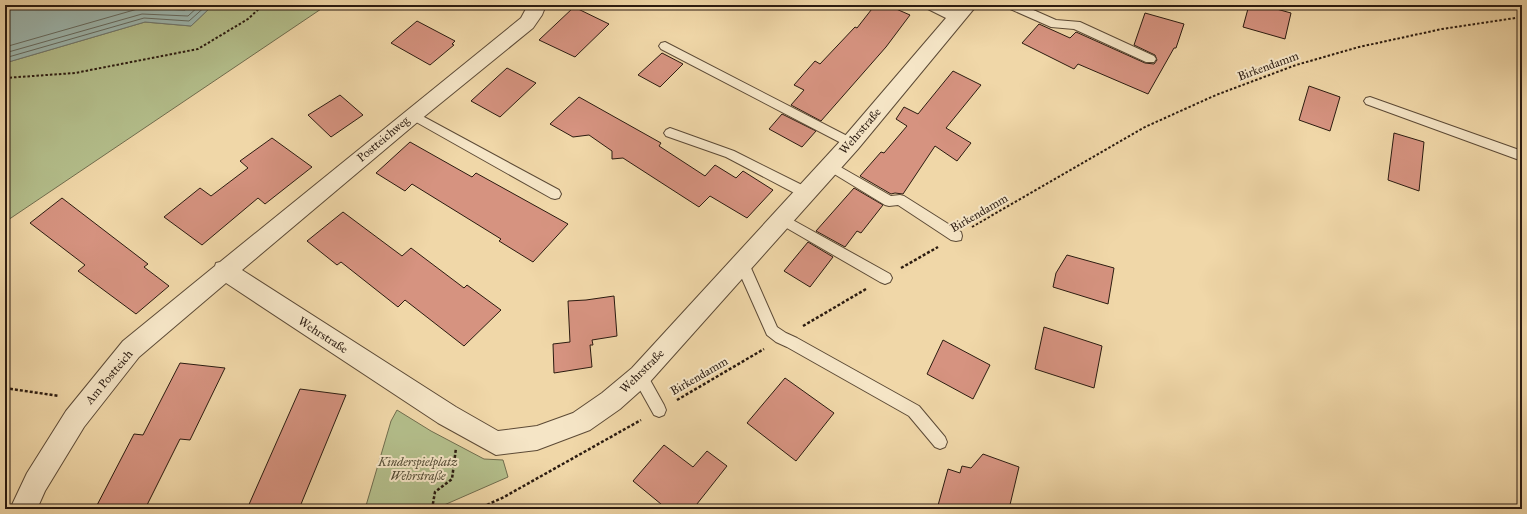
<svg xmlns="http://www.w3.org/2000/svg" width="1527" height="514" font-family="'IM FELL Great Primer',serif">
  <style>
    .green { fill: #b4bf8c; stroke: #706d4e }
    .water { fill: #9db8b1; stroke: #6f7971 }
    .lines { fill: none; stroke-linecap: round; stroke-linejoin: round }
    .shore { stroke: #646a60; stroke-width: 1 }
    .building { fill: #d69380; stroke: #2b1b10 }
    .service-casing { stroke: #5c4a36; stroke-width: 2 }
    .minor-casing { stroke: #5c4a36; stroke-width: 2 }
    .path-far1 { stroke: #2b1b10; stroke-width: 2; stroke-dasharray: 2.5 2; stroke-linecap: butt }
    .path { stroke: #2b1b10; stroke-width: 2.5; stroke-dasharray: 3 2; stroke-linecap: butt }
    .service { fill: #f5e5c6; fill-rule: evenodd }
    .minor { fill: #f5e5c6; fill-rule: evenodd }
    .labels { text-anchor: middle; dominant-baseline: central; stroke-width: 4; stroke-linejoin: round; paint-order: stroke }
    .street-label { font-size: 12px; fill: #2b1b10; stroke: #f5e5c6 }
    .park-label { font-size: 12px; font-style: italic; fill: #544c35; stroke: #f5e5c6 }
  </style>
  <rect width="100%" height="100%" fill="#f0d7a8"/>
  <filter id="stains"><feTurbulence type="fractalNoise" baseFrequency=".005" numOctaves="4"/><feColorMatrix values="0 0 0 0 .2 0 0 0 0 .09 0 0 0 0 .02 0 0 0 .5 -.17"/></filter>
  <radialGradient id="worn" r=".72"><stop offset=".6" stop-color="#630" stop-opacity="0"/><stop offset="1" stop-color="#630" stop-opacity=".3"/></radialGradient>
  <path class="green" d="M 213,5 L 327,5 L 5,222 L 5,63 L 145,22 L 191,26 Z
    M 397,410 L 431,431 L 484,459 L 503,460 L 508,477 L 435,509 L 365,509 L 391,421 Z"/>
  <path class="water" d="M 5,5 L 213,5 L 191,26 L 145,22 L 5,63 Z"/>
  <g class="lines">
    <path class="shore" d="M 5,47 L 141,8 L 185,10 L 191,5
      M 5,53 L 142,14 L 188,16 L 200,5
      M 5,58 L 144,18 L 189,21 L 207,5"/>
  </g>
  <path class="building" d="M 875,5 L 887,5 L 910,15 L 886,47 L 821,121 L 791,105 L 804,90 L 794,85 L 815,61 L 820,64 L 855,27 L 857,28 Z
    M 1249,5 L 1262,5 L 1291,13 L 1285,39 L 1243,27 Z
    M 574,7 L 609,24 L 575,57 L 539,40 Z
    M 1145,13 L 1184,24 L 1176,48 L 1174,48 L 1148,94 L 1078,64 L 1074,69 L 1022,43 L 1039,24 L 1070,38 L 1076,32 L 1145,63 L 1154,64 L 1157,60 L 1155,55 L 1134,45 Z
    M 417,21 L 455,41 L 452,44 L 454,45 L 430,65 L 391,43 Z
    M 662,53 L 683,64 L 660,87 L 638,75 Z
    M 507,68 L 536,83 L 500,117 L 471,101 Z
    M 953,71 L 981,85 L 946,128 L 971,143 L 957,161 L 935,146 L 903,194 L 895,193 L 891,194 L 860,176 L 881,152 L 884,153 L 907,126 L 896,119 L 904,107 L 918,114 Z
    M 1309,86 L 1340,97 L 1330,131 L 1299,120 Z
    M 340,95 L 363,115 L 331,137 L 308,115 Z
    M 579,97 L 661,143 L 659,146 L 705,176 L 715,165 L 736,178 L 743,171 L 773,190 L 747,218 L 710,196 L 699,207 L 623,158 L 612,159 L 612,151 L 589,135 L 573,137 L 550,124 Z
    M 782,114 L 816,131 L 802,147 L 769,129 Z
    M 1394,133 L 1424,142 L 1419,191 L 1388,180 Z
    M 272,138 L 312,167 L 265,204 L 258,198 L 202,245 L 164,217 L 200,188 L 211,196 L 248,168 L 240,161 Z
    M 410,142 L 472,177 L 476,173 L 568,224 L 533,262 L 499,241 L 501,239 L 412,184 L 405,191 L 376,173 Z
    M 854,188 L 883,205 L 861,233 L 857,231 L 845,247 L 816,231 Z
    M 62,198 L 148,264 L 144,267 L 169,286 L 136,314 L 78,271 L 85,265 L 30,223 Z
    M 343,212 L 402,256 L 411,248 L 464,288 L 467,285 L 501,310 L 464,346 L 405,300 L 398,307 L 341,262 L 337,265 L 307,241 Z
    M 808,242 L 833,257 L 810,287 L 784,271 Z
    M 1067,255 L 1114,268 L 1108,304 L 1053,287 L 1056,273 Z
    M 614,296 L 617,336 L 592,340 L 593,345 L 590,345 L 592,367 L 554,373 L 553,344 L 570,342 L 568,301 L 586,300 Z
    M 1044,327 L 1102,346 L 1094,388 L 1035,369 Z
    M 943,340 L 990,365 L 973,399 L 927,374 Z
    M 180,363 L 225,368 L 190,440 L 180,439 L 145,509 L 95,509 L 134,434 L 143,435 Z
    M 785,378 L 834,413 L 796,461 L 747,423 Z
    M 300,389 L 346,395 L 299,509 L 247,509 Z
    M 664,445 L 693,467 L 707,451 L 727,466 L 693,509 L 667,509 L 633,481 Z
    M 983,454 L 1019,467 L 1009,509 L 937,509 L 948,469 L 960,473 L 962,466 L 971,468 Z"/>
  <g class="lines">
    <defs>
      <path id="service" d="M 1007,5 L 1022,5 L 1056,20 L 1080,22 L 1154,56 L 1156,59 L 1154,62 L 1146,62 L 1074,29 L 1051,27 L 1008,8 Z
        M 665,42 L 855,140 L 857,143 L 855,146 L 851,148 L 847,146 L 661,49 L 659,46 L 661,43 Z
        M 1370,97 L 1522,151 L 1522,161 L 1366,104 L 1364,101 L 1366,98 Z
        M 413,111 L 559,190 L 561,194 L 559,198 L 555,199 L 551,198 L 409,118 L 407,115 L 409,112 Z
        M 670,128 L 734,151 L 810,189 L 812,193 L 810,197 L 806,198 L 802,197 L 726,157 L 666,136 L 664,133 L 666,130 Z
        M 830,161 L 891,196 L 900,195 L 904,196 L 961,232 L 962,236 L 961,240 L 956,241 L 951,240 L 898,205 L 889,206 L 885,205 L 826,169 L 824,166 L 826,163 Z
        M 782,214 L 890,274 L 892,278 L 890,282 L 885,284 L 880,282 L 778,223 L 776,219 L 778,215 Z
        M 742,257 L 747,259 L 777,327 L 786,333 L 797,338 L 919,406 L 945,437 L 947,442 L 945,447 L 940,449 L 935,447 L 909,416 L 787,347 L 776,342 L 767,335 L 735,263 L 737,259 Z
        M 640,369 L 645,371 L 664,405 L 666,410 L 664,415 L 659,417 L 654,415 L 635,381 L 633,376 L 635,371 Z"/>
      <path id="minor" d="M 528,5 L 546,5 L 542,15 L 533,28 L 420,120 L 242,270 L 456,407 L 498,431 L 537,426 L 573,413 L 602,393 L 632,368 L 844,137 L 946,18 L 928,9 L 925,5 L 950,5 L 955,8 L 958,5 L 977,5 L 858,149 L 648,384 L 620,409 L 590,430 L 537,450 L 496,455 L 438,423 L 226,283 L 139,357 L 84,427 L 45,491 L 37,509 L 10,509 L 27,473 L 66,411 L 123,341 L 215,266 L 216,263 L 220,262 L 521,18 Z"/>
    </defs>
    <use href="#service" class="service-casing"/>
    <use href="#minor" class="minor-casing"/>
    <path class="path-far1" d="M 5,78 L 75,73 L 198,49 L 248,19 L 263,5
      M 972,227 L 1145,127 L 1216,95 L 1296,65 L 1359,47 L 1442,29 L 1522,17"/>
    <path class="path" d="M 901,268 L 938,247
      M 803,326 L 866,289
      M 5,388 L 59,396
      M 677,400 L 764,349
      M 432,509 L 435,492 L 452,479 L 456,448
      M 478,509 L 504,497 L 641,420"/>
    <use href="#service" class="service"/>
    <use href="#minor" class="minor"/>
  </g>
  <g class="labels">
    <g class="street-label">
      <text transform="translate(1268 66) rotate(-20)">Birkendamm</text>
      <text transform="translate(860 131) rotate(-49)">Wehrstraße</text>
      <text transform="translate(383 139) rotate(-40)">Postteichweg</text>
      <text transform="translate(979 213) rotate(-30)">Birkendamm</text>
      <text transform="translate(323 335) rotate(33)">Wehrstraße</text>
      <text transform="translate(642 371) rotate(-45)">Wehrstraße</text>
      <text transform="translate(699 376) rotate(-30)">Birkendamm</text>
      <text transform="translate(109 377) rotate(-50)">Am Postteich</text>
    </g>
    <g class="park-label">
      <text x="418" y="462">Kinderspielplatz<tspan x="418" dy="14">Wehrstraße</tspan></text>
    </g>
  </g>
  <rect width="1527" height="514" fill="none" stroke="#f0d7a8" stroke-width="20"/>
  <rect x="6" y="6" width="1515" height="502" fill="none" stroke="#2b1b10" stroke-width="2"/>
  <rect x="10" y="10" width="1507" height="494" fill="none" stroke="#2b1b10"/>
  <rect width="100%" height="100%" filter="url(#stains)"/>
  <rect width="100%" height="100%" fill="url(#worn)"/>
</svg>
